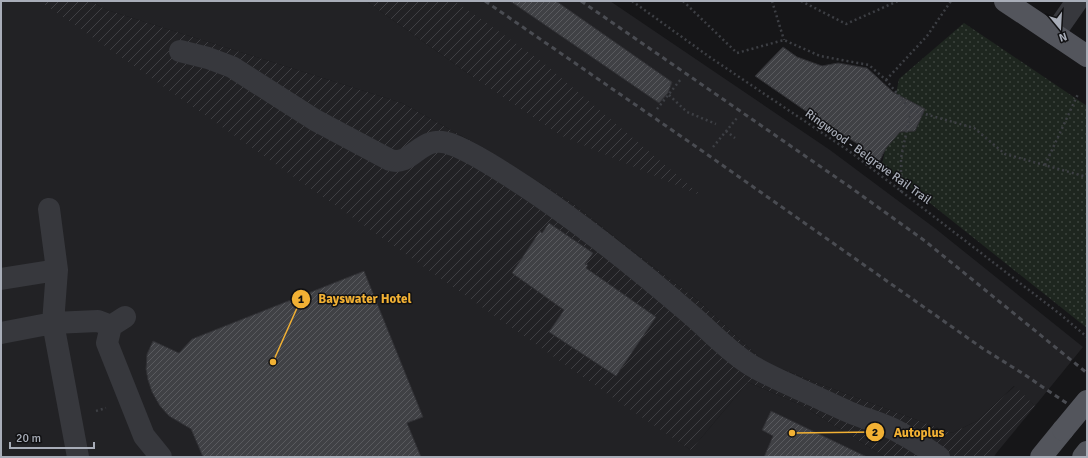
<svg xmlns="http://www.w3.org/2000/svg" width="1088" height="458" font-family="Signika,sans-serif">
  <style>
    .built { fill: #222225 }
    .industrial { fill: url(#industrial-furrows) }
    .park { fill: url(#park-dots) }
    .building { fill: url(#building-hatch); stroke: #303034 }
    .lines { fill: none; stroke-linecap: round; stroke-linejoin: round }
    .path { stroke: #3d3f44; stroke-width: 2.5; stroke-dasharray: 2 3; stroke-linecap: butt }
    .minor { stroke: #37383d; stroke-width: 22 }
    .major { stroke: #53555c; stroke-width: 22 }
    .rail { stroke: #4a4c52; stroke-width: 3; stroke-dasharray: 5 4; stroke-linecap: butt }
    .major-bridge { stroke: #53555c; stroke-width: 22 }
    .labels { text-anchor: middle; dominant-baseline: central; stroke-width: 3; stroke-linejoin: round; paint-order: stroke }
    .street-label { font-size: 12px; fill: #a8adb8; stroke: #111113 }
    .leader { fill: none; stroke: #f2b134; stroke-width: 1.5 }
    .callout-dot { fill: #f2b134; stroke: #111113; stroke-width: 1.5 }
    .mark-label { font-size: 12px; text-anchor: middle; font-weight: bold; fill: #111 }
    .callout-label { font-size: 13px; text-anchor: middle; font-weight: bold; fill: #f2b134; stroke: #111113; stroke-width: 3; stroke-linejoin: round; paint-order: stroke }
  </style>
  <defs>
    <pattern id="industrial-furrows" width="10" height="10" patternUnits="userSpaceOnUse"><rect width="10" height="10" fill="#222225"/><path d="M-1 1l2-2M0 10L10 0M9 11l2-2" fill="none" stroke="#3f3f43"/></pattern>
    <pattern id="park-dots" width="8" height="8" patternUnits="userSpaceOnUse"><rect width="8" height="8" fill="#1e261f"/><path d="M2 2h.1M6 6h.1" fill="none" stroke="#3c433d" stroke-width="1.8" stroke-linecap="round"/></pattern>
    <pattern id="building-hatch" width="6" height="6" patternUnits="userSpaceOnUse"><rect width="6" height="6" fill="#404145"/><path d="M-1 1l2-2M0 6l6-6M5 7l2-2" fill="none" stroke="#595a5e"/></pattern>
  </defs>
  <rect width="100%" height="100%" fill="#161618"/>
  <path class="built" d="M 1,1 L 41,1 L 691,450 L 748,382 L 803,406 L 885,457 L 1,457 Z
    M 90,1 L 366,1 L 473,77 L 455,1 L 610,1 L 830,150 L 936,229 L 1083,347 L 1035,406 L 1014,386 L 977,421 L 952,433 L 817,383 L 764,362 L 700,302 L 627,247 L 572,203 L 487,150 L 402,103 L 107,10 Z"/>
  <path class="industrial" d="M 40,1 L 90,1 L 107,10 L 402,103 L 487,150 L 572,203 L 627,247 L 700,302 L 764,362 L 817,383 L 952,433 L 977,421 L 1015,386 L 1035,406 L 993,457 L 885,457 L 803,406 L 748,382 L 691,450 L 625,406 Z
    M 366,1 L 455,1 L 541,61 L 702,196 L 560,135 L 473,77 Z"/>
  <path class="park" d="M 964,23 L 1087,106 L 1087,328 L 882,165 L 899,79 Z"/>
  <path class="building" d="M 510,1 L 556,1 L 672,82 L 668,93 L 659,103 Z
    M 783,47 L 797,57 L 822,66 L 838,63 L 867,68 L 893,92 L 925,109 L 915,131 L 900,132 L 886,148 L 879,162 L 855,150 L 858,144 L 813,116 L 755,76 Z
    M 549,223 L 593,253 L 585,264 L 588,265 L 586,268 L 656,317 L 616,376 L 549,332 L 564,310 L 512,273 L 540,231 L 542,233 Z
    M 364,271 L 423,417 L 407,423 L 421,457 L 203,457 L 191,429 L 169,416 L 160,406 L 152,392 L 148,380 L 146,369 L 147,354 L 153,341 L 179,353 L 192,339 Z
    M 771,411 L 867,457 L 764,457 L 773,436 L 762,430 Z"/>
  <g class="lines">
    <path class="path" d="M 632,1 L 711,58 L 849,151 L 1060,314 L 1087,337
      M 683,1 L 737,53 L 784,40 L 820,56 L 869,65 L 886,80 L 911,110 L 974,128 L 1005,154 L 1087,177
      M 772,1 L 784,40
      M 801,1 L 846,24 L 898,1
      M 886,80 L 927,36 L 951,1
      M 669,95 L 687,112 L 716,124
      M 657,109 L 681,79
      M 726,131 L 735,138
      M 713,147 L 737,118
      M 1045,165 L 1078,94
      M 901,192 L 901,158 L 911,110
      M 96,411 L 106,408"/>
    <path class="minor" d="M 1054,34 L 1077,1
      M 180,51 L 208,58 L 232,67 L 315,120 L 390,160 C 414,167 420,131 453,145 C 474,153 493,166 512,178 C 575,218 633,265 689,313 C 708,329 725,348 746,362 C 763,374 783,381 801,390 C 817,397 833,405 849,412 C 865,419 882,423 897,431 C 912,439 926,448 939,457
      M 49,209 L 57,270 L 53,323 L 78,457
      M 1,279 L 57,270
      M 125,317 L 111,326 L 107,343 L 144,436 L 161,457
      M 1,333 L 53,323 L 98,321 L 111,326"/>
    <path class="major" d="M 1005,1 L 1087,56
      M 1041,457 L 1063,430
      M 1083,457 L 1087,452"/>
    <path class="rail" d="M 485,1 L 698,148 L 982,348 L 1022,373 L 1087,417
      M 581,1 L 850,187 L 925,241 L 1087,373"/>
    <path class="major-bridge" d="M 1063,430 L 1087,401"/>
  </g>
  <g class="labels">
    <g class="street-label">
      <text transform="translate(868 157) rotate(36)">Ringwood - Belgrave Rail Trail</text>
    </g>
  </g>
  <path class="leader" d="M273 362L301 299M792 433L875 432"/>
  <g class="callout-dot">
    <circle cx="273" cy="362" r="4"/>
    <circle cx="792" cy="433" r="4"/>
    <circle cx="301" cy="299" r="10"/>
    <circle cx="875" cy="432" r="10"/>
  </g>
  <g class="mark-label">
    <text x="301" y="303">1</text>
    <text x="875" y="436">2</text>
  </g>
  <g class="callout-label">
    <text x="365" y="303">Bayswater Hotel</text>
    <text x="919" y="437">Autoplus</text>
  </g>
  <rect width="1088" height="458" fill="none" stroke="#a8adb8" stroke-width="4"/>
  <g transform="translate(1060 28) rotate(162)" stroke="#111113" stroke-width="3" paint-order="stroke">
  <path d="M0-3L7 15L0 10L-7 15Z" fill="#a8adb8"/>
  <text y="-6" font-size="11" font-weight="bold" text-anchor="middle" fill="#a8adb8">N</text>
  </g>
  <path d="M10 442v6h84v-6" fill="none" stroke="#a8adb8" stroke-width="2"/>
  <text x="16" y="442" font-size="12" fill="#a8adb8" stroke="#111113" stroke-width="3" paint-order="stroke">20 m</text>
</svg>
